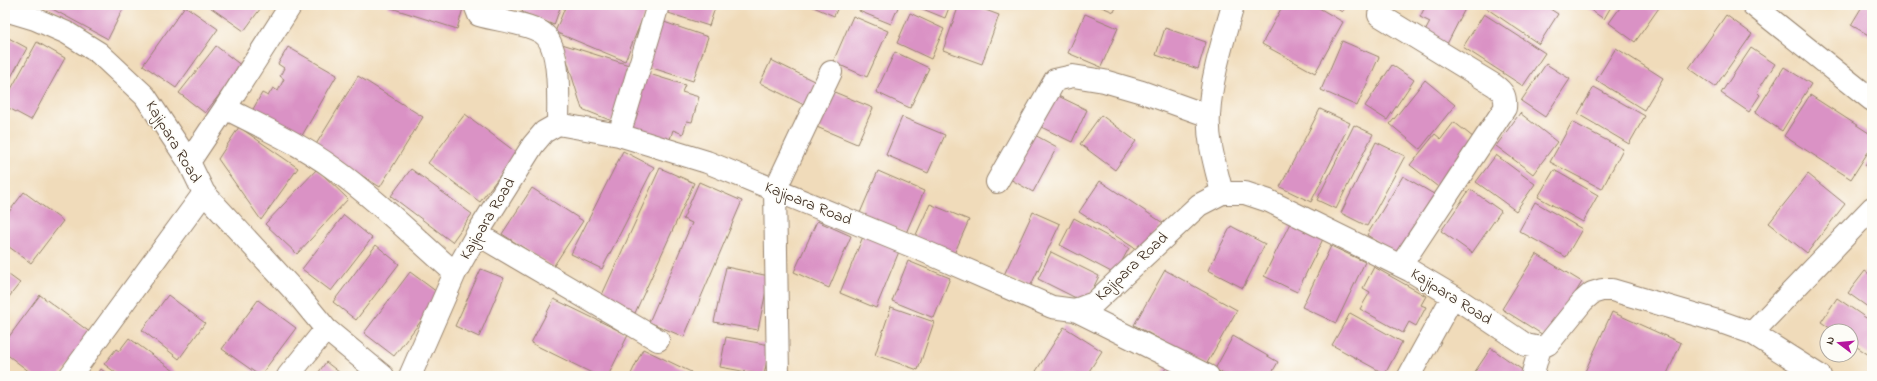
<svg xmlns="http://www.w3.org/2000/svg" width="1877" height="381" font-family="'Indie Flower',sans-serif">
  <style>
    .building { fill: #da92c5 }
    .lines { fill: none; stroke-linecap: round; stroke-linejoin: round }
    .minor-casing { stroke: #96826c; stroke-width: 24 }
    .minor { stroke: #fff; stroke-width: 22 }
    .labels { text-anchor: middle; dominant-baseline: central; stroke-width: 3; stroke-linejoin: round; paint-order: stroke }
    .street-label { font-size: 16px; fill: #3b2a1e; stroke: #fdfcf7 }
  </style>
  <rect width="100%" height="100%" fill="#fdfcf7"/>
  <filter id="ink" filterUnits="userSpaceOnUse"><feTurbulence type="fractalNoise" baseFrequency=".025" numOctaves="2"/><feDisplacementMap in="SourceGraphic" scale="8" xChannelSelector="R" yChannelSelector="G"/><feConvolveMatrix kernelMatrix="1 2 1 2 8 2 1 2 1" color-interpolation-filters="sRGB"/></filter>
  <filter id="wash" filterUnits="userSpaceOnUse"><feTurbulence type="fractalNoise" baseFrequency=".012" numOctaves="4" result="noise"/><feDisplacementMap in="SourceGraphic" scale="16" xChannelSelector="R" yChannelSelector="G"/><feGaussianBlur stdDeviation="0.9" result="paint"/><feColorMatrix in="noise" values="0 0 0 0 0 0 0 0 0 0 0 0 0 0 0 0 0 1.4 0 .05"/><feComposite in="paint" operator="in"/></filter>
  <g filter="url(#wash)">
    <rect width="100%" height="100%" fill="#f0dbba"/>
    <g id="blocks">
      <path class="building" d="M 45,5 L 125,5 L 108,39 Z
        M 207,5 L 263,5 L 244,31 Z
        M 389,5 L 464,5 L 457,29 L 388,7 Z
        M 525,5 L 561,5 L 554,25 L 522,12 Z
        M 566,5 L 633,5 L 646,10 L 625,61 L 555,32 Z
        M 664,5 L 716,5 L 709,26 L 662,11 Z
        M 809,5 L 839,5 L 834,16 Z
        M 861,5 L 899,5 L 891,24 L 859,11 Z
        M 913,5 L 950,5 L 945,18 Z
        M 959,5 L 972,5 L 999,15 L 982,64 L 943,50 Z
        M 1097,5 L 1117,5 L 1114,12 Z
        M 1283,5 L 1314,5 L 1343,22 L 1315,73 L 1262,44 Z
        M 1331,5 L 1347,5 L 1342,12 Z
        M 1426,5 L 1467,5 L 1444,50 L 1421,39 L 1430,22 L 1420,17 Z
        M 1488,5 L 1544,5 L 1558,14 L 1539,44 L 1486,8 Z
        M 1583,5 L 1612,5 L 1604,19 Z
        M 1622,5 L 1661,5 L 1635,42 L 1609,23 Z
        M 1863,5 L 1872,5 L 1872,37 L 1851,25 Z
        M 185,6 L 218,29 L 176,88 L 143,65 Z
        M 910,13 L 944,29 L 931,59 L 897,43 Z
        M 1085,14 L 1118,28 L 1101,67 L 1068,53 Z
        M 1484,14 L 1545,53 L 1523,86 L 1463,47 Z
        M 1726,15 L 1752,34 L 1715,87 L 1689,68 Z
        M 853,16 L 888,31 L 867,77 L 833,62 Z
        M 661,21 L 708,37 L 693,81 L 646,66 Z
        M 1165,28 L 1206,42 L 1198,69 L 1156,55 Z
        M 5,36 L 27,48 L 5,88 Z
        M 1342,41 L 1379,57 L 1357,106 L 1321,90 Z
        M 37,42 L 65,58 L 31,120 L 5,106 L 5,100 Z
        M 562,44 L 629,65 L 612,121 L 582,109 Z
        M 216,46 L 242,66 L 205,113 L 179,93 Z
        M 288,47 L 337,75 L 300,139 L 252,111 L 262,93 L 268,96 L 273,88 L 278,91 L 284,79 L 280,76 L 284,68 L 278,64 Z
        M 1616,48 L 1663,78 L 1644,110 L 1596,80 Z
        M 1751,48 L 1775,64 L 1757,92 L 1760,95 L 1749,112 L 1721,93 Z
        M 895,52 L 929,68 L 910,108 L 876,92 Z
        M 771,60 L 818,83 L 806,106 L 760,83 Z
        M 1546,64 L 1570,79 L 1545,117 L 1521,101 Z
        M 1392,65 L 1414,80 L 1387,120 L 1365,106 Z
        M 1784,67 L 1811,84 L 1782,131 L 1755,113 Z
        M 646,73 L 685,85 L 682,92 L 699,97 L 692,122 L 687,121 L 683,134 L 673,130 L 669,142 L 628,129 Z
        M 358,76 L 423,117 L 380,187 L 315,146 Z
        M 1425,80 L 1455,105 L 1420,149 L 1390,124 Z
        M 1594,87 L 1645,116 L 1629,144 L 1578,114 Z
        M 827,89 L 873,108 L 857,144 L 812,125 Z
        M 1052,93 L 1087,110 L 1072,142 L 1037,125 Z
        M 1810,95 L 1872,135 L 1872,146 L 1851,179 L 1784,136 Z
        M 1320,109 L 1350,123 L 1311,202 L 1280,187 Z
        M 1520,113 L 1557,142 L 1533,174 L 1496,146 Z
        M 465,114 L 517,153 L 480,202 L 428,163 Z
        M 1101,115 L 1136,141 L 1115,170 L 1080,144 Z
        M 902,117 L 945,135 L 928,173 L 886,155 Z
        M 1454,122 L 1474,138 L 1442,190 L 1410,165 L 1435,134 L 1441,139 Z
        M 1572,122 L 1623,149 L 1602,189 L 1550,162 Z
        M 1354,125 L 1373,134 L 1336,209 L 1317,200 Z
        M 239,127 L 298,168 L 261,220 L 218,159 Z
        M 1031,133 L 1057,147 L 1033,192 L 1008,178 Z
        M 1376,142 L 1405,156 L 1367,226 L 1341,213 Z
        M 623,151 L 654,167 L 602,269 L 571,254 Z
        M 1496,155 L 1535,184 L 1516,211 L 1476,182 Z
        M 1872,156 L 1872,171 L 1865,166 Z
        M 660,168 L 694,183 L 635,313 L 601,297 Z
        M 317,169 L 348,199 L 297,254 L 265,224 Z
        M 411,169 L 472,214 L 452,242 L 391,196 Z
        M 1554,170 L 1598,195 L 1583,222 L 1538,197 Z
        M 878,171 L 924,191 L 906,233 L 860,213 Z
        M 1808,174 L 1845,204 L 1807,253 L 1769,223 Z
        M 1403,176 L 1439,197 L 1402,257 L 1367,235 Z
        M 1100,181 L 1163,223 L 1142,253 L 1079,212 Z
        M 699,182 L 742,201 L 684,337 L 649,322 L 692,223 L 683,219 Z
        M 532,188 L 583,221 L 553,267 L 502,234 Z
        M 1470,189 L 1501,211 L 1472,253 L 1441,231 Z
        M 24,192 L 63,221 L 31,263 L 5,244 L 5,217 Z
        M 1535,202 L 1582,229 L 1566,257 L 1519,231 Z
        M 930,204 L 969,220 L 954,254 L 915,237 Z
        M 1033,212 L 1060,224 L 1030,287 L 1004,275 Z
        M 344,215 L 372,238 L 331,291 L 302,269 Z
        M 1074,218 L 1129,248 L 1115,274 L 1060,245 Z
        M 817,221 L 851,236 L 829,288 L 794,272 Z
        M 1290,223 L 1323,239 L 1297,292 L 1264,276 Z
        M 1231,226 L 1265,244 L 1243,288 L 1208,270 Z
        M 864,234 L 900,249 L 876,308 L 840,293 Z
        M 376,245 L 399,264 L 356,320 L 333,302 Z
        M 1331,246 L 1365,262 L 1336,323 L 1302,307 Z
        M 1051,252 L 1099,276 L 1086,303 L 1038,279 Z
        M 1536,254 L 1582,282 L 1548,338 L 1502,309 Z
        M 908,261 L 950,278 L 934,318 L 892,301 Z
        M 726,267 L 769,276 L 758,330 L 714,322 Z
        M 1374,267 L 1426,296 L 1421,305 L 1426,307 L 1416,326 L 1409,322 L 1403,333 L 1360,309 L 1370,292 L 1363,288 Z
        M 481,269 L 504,278 L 479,337 L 455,326 Z
        M 1165,270 L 1237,310 L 1206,365 L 1134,325 Z
        M 1865,271 L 1872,276 L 1872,310 L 1848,293 Z
        M 5,272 L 20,283 L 5,302 Z
        M 410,272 L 441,295 L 394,356 L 364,333 Z
        M 40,295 L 91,333 L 59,376 L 35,376 L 5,353 L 5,342 Z
        M 168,295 L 205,323 L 179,359 L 142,330 Z
        M 1837,298 L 1872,322 L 1872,350 L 1869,355 L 1851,343 L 1851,331 L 1834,331 L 1821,322 Z
        M 554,299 L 628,335 L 608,376 L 598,376 L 531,343 Z
        M 258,300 L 296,328 L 260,376 L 222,349 Z
        M 891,307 L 934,322 L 918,370 L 875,355 Z
        M 1612,312 L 1681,343 L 1666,376 L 1583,376 Z
        M 1350,313 L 1402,342 L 1385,374 L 1332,345 Z
        M 1064,327 L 1102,351 L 1086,376 L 1033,376 Z
        M 1233,336 L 1278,362 L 1270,376 L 1227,376 L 1215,369 Z
        M 726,337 L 770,345 L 764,375 L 720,367 Z
        M 129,338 L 174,371 L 171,376 L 120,376 L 104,364 L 116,349 L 119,351 Z
        M 1491,348 L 1531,376 L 1472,376 Z
        M 643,349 L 691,372 L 691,376 L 630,376 Z
        M 326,362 L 344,376 L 316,376 Z
        M 1167,365 L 1190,376 L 1162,376 Z
        M 101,369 L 110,376 L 96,376 Z"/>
    </g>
  </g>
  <g filter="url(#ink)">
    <use href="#blocks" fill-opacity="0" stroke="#96826c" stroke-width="1"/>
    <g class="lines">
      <defs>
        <path id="minor" d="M 475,5 L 479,15 C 498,21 524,22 541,32 C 562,44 558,103 558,124
          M 1753,5 L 1872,100
          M 5,10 L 35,19 L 67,33 L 99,53 L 145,96 L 189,162 L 204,193 L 298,295 L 326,329 L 383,376
          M 1379,15 L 1494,85 C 1504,92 1506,97 1505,108 L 1401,265
          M 225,108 C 262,127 300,144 333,168 C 376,199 415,238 455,273
          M 619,135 L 658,5
          M 189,162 L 225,108 L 291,5
          M 997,182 L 1055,80 L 1073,76 L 1104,81 L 1142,92 L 1209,116
          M 1222,193 C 1216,168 1207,141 1209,115 C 1211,78 1223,41 1233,5
          M 477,234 L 658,340
          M 1075,310 L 1208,376
          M 1752,333 L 1872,208
          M 70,376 L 204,193
          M 288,376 L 326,329
          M 410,376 L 455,273 L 477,234 L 533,145 L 544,132 L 558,124 L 619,135 L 707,162 L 919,249 L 1052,307 L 1075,310 L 1094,303 L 1199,205 L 1222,193 L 1245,193 L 1269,201 L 1411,271 L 1453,296 L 1526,345 L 1540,348 L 1548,344 L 1583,301 L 1592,293 L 1602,290 L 1612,290 L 1721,322 L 1752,333 L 1820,376
          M 778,376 L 775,190 L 831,72
          M 1409,376 L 1453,296
          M 1532,376 L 1540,348"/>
      </defs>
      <use href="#minor" class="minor-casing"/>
      <use href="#minor" class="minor"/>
    </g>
  </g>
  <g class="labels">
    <g class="street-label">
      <text transform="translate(173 142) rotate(59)">Kajipara Road</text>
      <text transform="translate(808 204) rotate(22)">Kajipara Road</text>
      <text transform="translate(488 219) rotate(-59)">Kajipara Road</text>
      <text transform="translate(1132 267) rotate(-43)">Kajipara Road</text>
      <text transform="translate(1451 297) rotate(32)">Kajipara Road</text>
    </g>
  </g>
  <rect width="1877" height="381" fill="none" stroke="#fdfcf7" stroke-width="20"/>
  <g transform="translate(1839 343) rotate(286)"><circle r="19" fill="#fdfcf7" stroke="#afa8a0"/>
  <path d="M0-3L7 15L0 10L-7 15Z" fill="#b5179e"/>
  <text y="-6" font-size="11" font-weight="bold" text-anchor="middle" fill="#3b2a1e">N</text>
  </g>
</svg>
